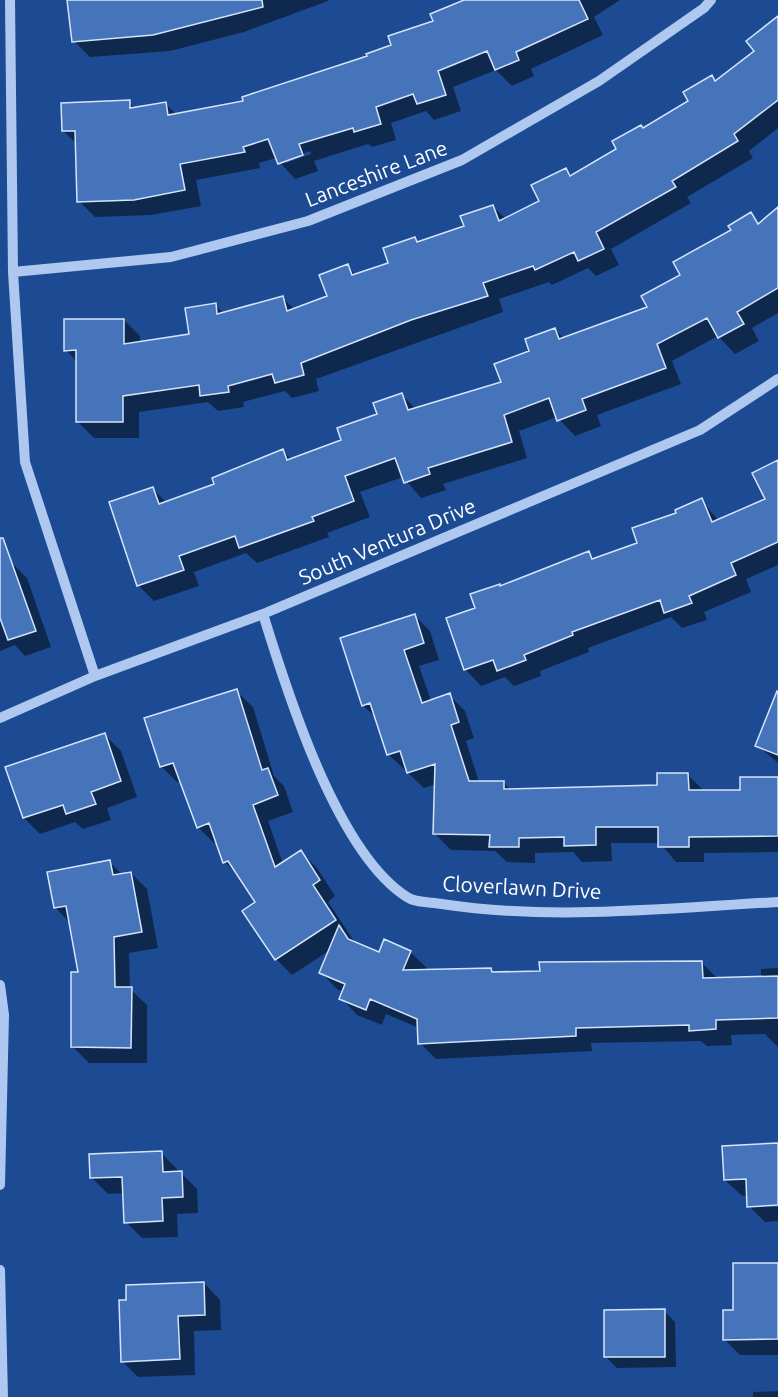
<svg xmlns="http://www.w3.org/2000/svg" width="778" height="1397" font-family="Ubuntu,sans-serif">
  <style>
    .shadow { fill: #0007; fill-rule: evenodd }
    .building { fill: #4574ba; stroke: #d5e4fa; stroke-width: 1.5 }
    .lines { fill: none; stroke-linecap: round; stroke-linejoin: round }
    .minor { stroke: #aec8ef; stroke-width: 10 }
    .labels { text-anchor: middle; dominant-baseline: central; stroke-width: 6; stroke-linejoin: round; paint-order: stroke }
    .street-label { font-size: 21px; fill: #fff; stroke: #1d4b93 }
  </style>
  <rect width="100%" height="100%" fill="#1d4b93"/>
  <path class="shadow" d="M 69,0 L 328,0 L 328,1 L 244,32 L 170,51 L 90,57 L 74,41 Z
    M 468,0 L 620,0 L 594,17 L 603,35 L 531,69 L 534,76 L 512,86 L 496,70 L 453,87 L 461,111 L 434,120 L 426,111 L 391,123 L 396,140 L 372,147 L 368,144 L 314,161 L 318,171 L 295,179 L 276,158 L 259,163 L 260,168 L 196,180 L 201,206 L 151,215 L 95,217 L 79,201 L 77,144 L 63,131 L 129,102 L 136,109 L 165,103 L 177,115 L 245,102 L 393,46 ZM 310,151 L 311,154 L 286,163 L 286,160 Z
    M 778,31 L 778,128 L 749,151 L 753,158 L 687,197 L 691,203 L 611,249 L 619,265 L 596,276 L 588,268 L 552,285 L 549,282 L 499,299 L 503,312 L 316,379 L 319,391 L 292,398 L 285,391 L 243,402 L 244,407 L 218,411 L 208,402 L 139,412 L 139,438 L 94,438 L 78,422 L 77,362 L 66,350 L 124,320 L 140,336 L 140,343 L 190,335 L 215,305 L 224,314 L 283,298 L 295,310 L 329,297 L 347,266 L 356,275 L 390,264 L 415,239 L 419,243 L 466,227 L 493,207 L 506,219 L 541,202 L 566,170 L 572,176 L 618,150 L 644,130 L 690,102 L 711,77 L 717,82 Z
    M 778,209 L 778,313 L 752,328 L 759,341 L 735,354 L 718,336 L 672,361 L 681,384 L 597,415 L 601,426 L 575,436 L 557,417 L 519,431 L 527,458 L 443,484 L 446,490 L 421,498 L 403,477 L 360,492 L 370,517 L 327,533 L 329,537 L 257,563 L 246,553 L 194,572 L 199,586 L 154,601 L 138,585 L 153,489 L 167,503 L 216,485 L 283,451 L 292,460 L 343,441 L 379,415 L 402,395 L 416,409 L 503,383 L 555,329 L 564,339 L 649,307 L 750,214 L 760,224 Z
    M 778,461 L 778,565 L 746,579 L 751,592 L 704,612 L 707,620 L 682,628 L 671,617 L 588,648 L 589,652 L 540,671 L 541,676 L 514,686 L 505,677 L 481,686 L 465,669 L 477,609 L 501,588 L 589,553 L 595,560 L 639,544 L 678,514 L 701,500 L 719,521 L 767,499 Z
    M 11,562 L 27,578 L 51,647 L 25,656 L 15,645 L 0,651 L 0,566 Z
    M 414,615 L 430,631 L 439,660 L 419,666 L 431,701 L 449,695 L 465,711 L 474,738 L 466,741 L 479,782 L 504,783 L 511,790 L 658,787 L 688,775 L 704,791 L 742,791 L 778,778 L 778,852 L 704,853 L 704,862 L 676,862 L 660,843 L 611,843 L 612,861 L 582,862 L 573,852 L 535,853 L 535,863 L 507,862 L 495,851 L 451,850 L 435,834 L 436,784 L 424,788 L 388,754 L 377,719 L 363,705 Z
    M 236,691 L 253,707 L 274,776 L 284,786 L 293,812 L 268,821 L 283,864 L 301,852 L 317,868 L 335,896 L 328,902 L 356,944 L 380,954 L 410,952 L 427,968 L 425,971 L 491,969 L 495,973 L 702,963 L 718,979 L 761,978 L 761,969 L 778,968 L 778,1047 L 765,1034 L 731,1035 L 732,1045 L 707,1046 L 701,1041 L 591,1043 L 592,1051 L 436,1059 L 420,1043 L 419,1028 L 386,1014 L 382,1025 L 357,1015 L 341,998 L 344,992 L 337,989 L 320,972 L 330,950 L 292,975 L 276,959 L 244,911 L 257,902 L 241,878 L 225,862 L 217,842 L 214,843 L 198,827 L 181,781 L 177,782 L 161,766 Z
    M 778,692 L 778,763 L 757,745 Z
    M 105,735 L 121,751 L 137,797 L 107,808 L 111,820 L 83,829 L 75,822 L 40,834 L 24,818 L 7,768 Z
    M 110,862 L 122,875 L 131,873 L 147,889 L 158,948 L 129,953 L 130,989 L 147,1005 L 147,1063 L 89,1063 L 73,1047 L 79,974 L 70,923 L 55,907 Z
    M 778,1145 L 778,1204 L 762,1204 L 762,1207 L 778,1207 L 778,1221 L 765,1222 L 749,1206 L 748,1195 L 742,1196 L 725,1180 Z
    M 161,1153 L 177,1169 L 178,1173 L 181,1173 L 197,1189 L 198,1213 L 177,1214 L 178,1237 L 142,1238 L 126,1222 L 124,1193 L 108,1194 L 92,1178 Z
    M 778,1264 L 778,1355 L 740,1355 L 724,1339 L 735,1312 Z
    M 204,1283 L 220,1300 L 221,1330 L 194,1331 L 195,1375 L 138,1377 L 122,1361 Z
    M 664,1311 L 675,1322 L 676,1367 L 617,1368 L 606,1357 Z
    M 778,1391 L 778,1397 L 753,1397 L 753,1392 Z"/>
  <path class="building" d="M 67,0 L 262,0 L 263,7 L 153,35 L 72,42 Z
    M 464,0 L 579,0 L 588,19 L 516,52 L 519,60 L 495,70 L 487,51 L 438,71 L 446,95 L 417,104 L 413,94 L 376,107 L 381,124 L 354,132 L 353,128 L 299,144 L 303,155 L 278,164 L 268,139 L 243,147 L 245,152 L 180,164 L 185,190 L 134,200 L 77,202 L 75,131 L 62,131 L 61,103 L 130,100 L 130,108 L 166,102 L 168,115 L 243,101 L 242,97 L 367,56 L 366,54 L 391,45 L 388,36 L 433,21 L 430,14 Z
    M 778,16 L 778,100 L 734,134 L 738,141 L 672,181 L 676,187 L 596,232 L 604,249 L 578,261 L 574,252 L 535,270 L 533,266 L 483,283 L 488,296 L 411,320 L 301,363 L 304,375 L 275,383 L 272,374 L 228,386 L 229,392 L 200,396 L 199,385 L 123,396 L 123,422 L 76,422 L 76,350 L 64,351 L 64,319 L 124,319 L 124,344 L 189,334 L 185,308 L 216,303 L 217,314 L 283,296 L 287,311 L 327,296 L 319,275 L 348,264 L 352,275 L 388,263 L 383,248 L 415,237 L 417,242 L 464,226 L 460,216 L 493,205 L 499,221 L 539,201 L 531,185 L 566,168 L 570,176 L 616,149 L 612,141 L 641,125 L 643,128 L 688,101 L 683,92 L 712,75 L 715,81 L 754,51 L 746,41 Z
    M 778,207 L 778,288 L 737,312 L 744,324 L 718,338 L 707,318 L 657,344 L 666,368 L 582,399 L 586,410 L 557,421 L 549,398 L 504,415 L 512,442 L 428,468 L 430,474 L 404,483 L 395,458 L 345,476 L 354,501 L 312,517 L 314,521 L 239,548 L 235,536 L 179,556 L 184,570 L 137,586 L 109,502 L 153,487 L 159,504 L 214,484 L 212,478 L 283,449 L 287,460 L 341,440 L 337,428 L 377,414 L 373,403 L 402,393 L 408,410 L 501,382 L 494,364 L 529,351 L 525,339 L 555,328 L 559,339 L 647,307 L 641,296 L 680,275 L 673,262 L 731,230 L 728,226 L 751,212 L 758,224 Z
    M 778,460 L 778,542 L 731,563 L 736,575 L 689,596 L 692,603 L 664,613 L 660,600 L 572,632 L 573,635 L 524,655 L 526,660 L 497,671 L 493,660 L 464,670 L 446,618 L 475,608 L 470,594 L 500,584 L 500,586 L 589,551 L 592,559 L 637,543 L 632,528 L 676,513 L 675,510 L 702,498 L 712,522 L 765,499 L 752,473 Z
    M 0,538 L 3,538 L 36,631 L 8,640 L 0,618 Z
    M 415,614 L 424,643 L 404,650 L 422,703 L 450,693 L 459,722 L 451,725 L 469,781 L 504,781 L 504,789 L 657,785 L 657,773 L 688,773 L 689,790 L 740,790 L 740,777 L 778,777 L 778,836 L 689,837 L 689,847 L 658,847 L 658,827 L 596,827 L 596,845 L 564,846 L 564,837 L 519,838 L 519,847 L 489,847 L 490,835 L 433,834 L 435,764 L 407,773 L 400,751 L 387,755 L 370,703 L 362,706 L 340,638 Z
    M 237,689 L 262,770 L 268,768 L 278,795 L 253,805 L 275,867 L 301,850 L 320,880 L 313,885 L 336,920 L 275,960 L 242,911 L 255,902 L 228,861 L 223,863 L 209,823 L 197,828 L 173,763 L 160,767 L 144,718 Z
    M 777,691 L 778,691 L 778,755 L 755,746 Z
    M 105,733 L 121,781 L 91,792 L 96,804 L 66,814 L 63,805 L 23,818 L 5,767 Z
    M 110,860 L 113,875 L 131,872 L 142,932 L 114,937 L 115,987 L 132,987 L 131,1048 L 71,1047 L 71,972 L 78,972 L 66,906 L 54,908 L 47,872 Z
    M 339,925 L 348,939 L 379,952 L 384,939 L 411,951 L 403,970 L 491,968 L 492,972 L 540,971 L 539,962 L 702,961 L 703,978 L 778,976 L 778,1018 L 716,1020 L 716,1029 L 689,1031 L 689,1025 L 576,1028 L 576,1036 L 418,1044 L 417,1019 L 370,999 L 366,1010 L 339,999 L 345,984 L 319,973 Z
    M 778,1143 L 778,1205 L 747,1207 L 746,1179 L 724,1180 L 722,1146 Z
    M 162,1151 L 163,1172 L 182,1171 L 183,1197 L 162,1198 L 163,1221 L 124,1223 L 122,1177 L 90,1178 L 89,1154 Z
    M 733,1263 L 778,1263 L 778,1339 L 723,1340 L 723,1310 L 733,1310 Z
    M 204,1282 L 205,1315 L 178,1316 L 180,1359 L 121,1362 L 119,1300 L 126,1300 L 126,1285 Z
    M 665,1309 L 665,1357 L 604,1357 L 604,1310 Z"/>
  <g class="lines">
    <path class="minor" d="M 10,0 L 13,272 L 25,462 L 95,676
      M 13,272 L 171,257 L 308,221 L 462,160 L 599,81 L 704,8 L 711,0
      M 263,614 C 287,692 337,853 407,897 C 415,903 432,902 442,904 C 552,921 667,908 778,902
      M 0,718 L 95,676 L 263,614 L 700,430 L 778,379
      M 0,985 L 4,1015 L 0,1185
      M 0,1270 L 3,1397"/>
  </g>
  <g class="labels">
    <g class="street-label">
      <text transform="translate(376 173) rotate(-21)">Lanceshire Lane</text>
      <text transform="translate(387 541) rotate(-23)">South Ventura Drive</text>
      <text transform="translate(522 887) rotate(3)">Cloverlawn Drive</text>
    </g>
  </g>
</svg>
